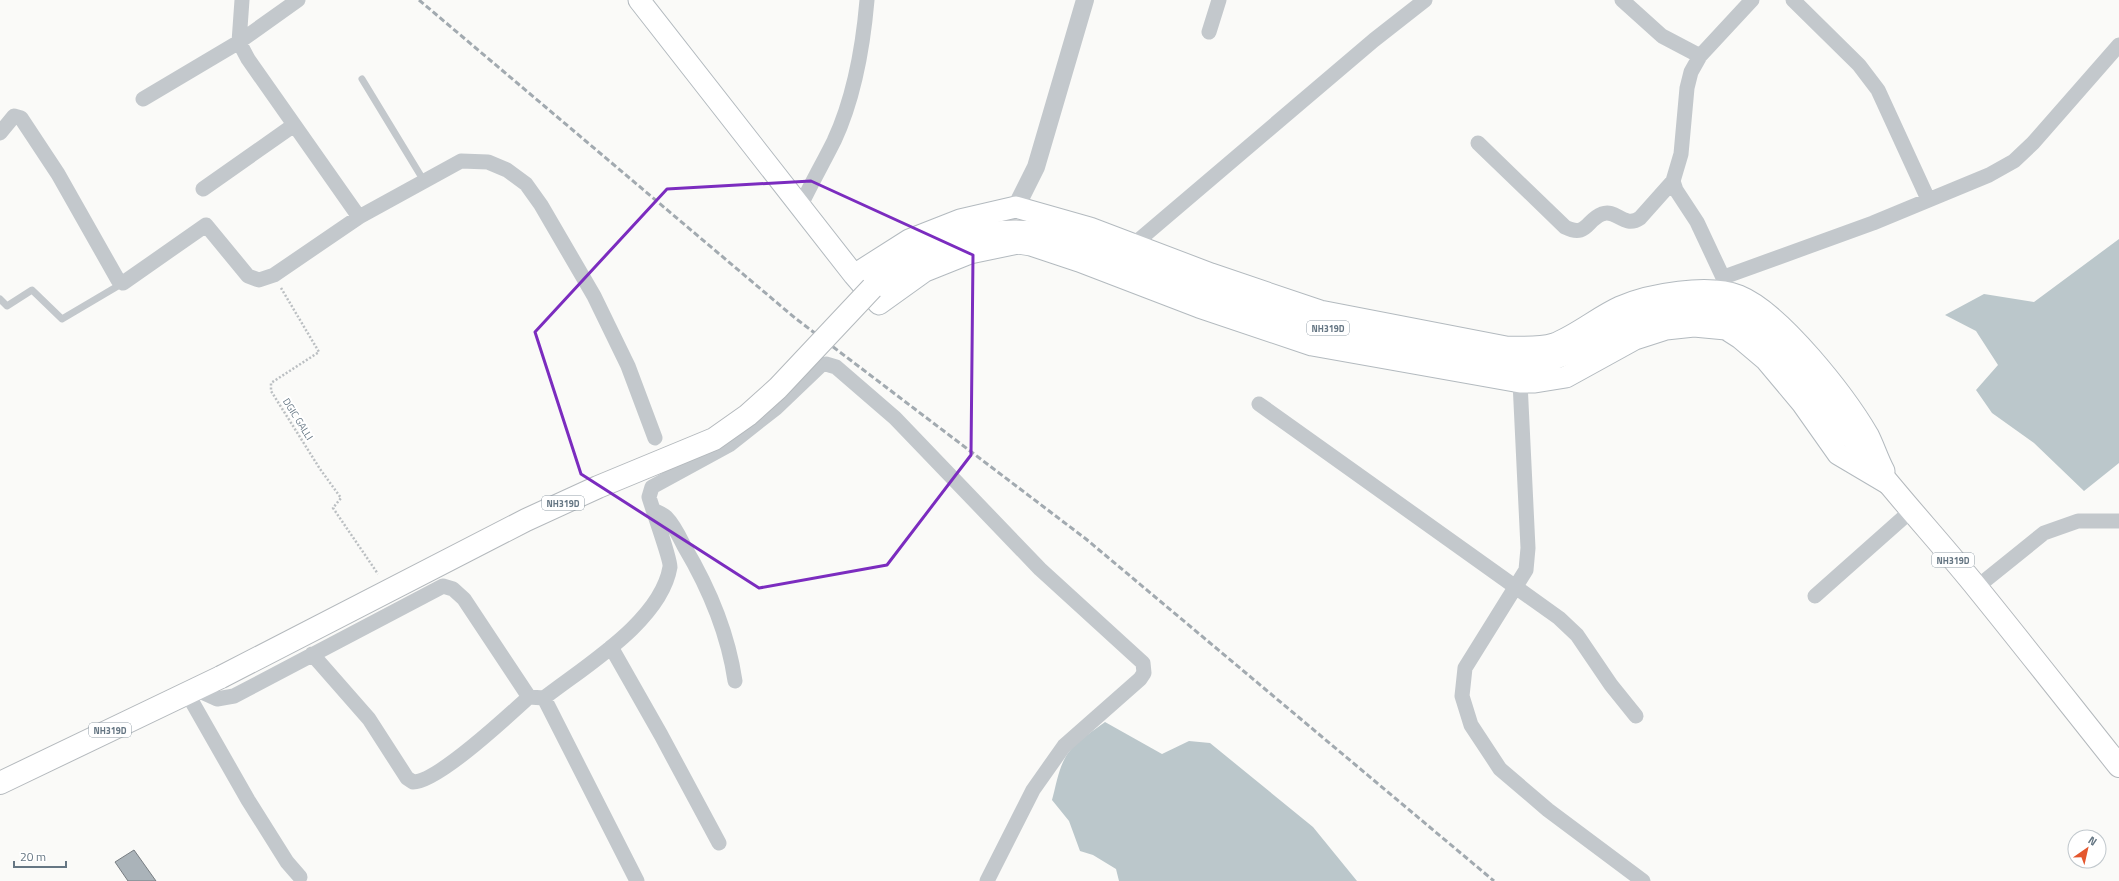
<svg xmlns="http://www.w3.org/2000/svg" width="2119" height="881" font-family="'Titillium Web',sans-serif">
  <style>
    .water { fill: #bbc7cb }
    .building { fill: #aab3b9; stroke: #777d82 }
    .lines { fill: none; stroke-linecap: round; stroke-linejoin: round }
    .secondary-casing { stroke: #b3babf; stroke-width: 23 }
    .trunk-casing { stroke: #b4b9bd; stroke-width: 24 }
    .path { stroke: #bbbfc2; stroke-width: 2.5; stroke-dasharray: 2 2; stroke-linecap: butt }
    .service { stroke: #c3c8cc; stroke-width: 7 }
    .minor { stroke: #c3c8cc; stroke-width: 15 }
    .tertiary { stroke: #c3c8cc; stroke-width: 18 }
    .secondary { stroke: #fff; stroke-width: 21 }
    .trunk { stroke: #fff; stroke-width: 22 }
    .rail { stroke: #a2aab0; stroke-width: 3; stroke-dasharray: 6 3; stroke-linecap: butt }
    .trunk-bridge-casing { stroke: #b4b9bd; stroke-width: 24; stroke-linecap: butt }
    .trunk-bridge { stroke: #fff; stroke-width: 22 }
    .marked { fill: none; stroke: #7b2cbf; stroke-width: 3; stroke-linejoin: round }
    .labels { text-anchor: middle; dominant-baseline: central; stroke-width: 4; stroke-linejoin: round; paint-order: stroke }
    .shield { fill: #fff; stroke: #939fa8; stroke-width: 1 }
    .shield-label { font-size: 9px; font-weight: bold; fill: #657683 }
    .street-label { font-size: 10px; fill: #657683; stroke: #fff }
  </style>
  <rect width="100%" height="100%" fill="#fafaf8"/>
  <path class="water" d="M 2119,239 L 2119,463 L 2084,491 L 2034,443 L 1992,413 L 1976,390 L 1998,365 L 1976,331 L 1945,315 L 1984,294 L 2034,302 Z
    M 1105,722 L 1162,754 L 1189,741 L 1210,743 L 1313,827 L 1357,881 L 1119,881 L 1116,869 L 1093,855 L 1080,851 L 1069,821 L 1052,800 C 1056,786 1058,771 1065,758 C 1072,744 1093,731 1105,722 Z"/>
  <path class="building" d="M 134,850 L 156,881 L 128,881 L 115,862 Z"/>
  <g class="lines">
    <defs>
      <path id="secondary" d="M 639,0 L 854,275 L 879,304 L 925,271 L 970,253 L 1018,243 L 1031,245 L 1079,261 L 1199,307 L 1312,345 L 1520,382 L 1535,382 L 1566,377 L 1635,339 L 1666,329 L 1694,326 L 1726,329 L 1740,338 L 1766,360 L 1802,403 L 1838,454 L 1887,483
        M 854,275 L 909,240 L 960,220 L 1016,207 L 1090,228 L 1211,274 L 1320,311 L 1506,347 C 1521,347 1539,349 1554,344 C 1577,335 1598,317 1620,307 C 1649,294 1709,284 1739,296 C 1781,313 1845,396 1868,435 C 1874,447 1878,460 1884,471"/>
      <path id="trunk" d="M 872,288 C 925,247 977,223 1046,234 C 1073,238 1099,250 1125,260 C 1167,275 1210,292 1253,306 C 1320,329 1389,342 1458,354 C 1487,359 1519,367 1548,360 C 1568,355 1585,344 1603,335 C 1648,314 1700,295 1747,320 C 1773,335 1791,362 1810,385 C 1832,413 1854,440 1876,468 C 1909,509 1945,548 1978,589 C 2025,647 2072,707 2119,766
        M 0,783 L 221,677"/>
    </defs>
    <use href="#secondary" class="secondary-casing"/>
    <use href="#trunk" class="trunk-casing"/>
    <path class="path" d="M 281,288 L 319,352 L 271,383 L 271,391 L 320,469 L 341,498 L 333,508 L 378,574"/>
    <path class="service" d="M 362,79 L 424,181
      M 0,299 L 7,306 L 32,290 L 62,319 L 123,283"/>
    <path class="minor" d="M 242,0 L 239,42 L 248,59 L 359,217
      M 1622,0 L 1662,36 L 1700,56
      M 1793,0 L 1859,65 L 1878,90 L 1928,199
      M 1209,32 L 1219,0
      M 143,99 L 239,42 L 298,0
      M 0,133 L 14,116 L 21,118 L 58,174 L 118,280 L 123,283 L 206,225 L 248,276 L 259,280 L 274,275 L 359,217 L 461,161 L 488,162 L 507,170 L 526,184 L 541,205 L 594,296 L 628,366 L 655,438
      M 1478,143 L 1565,227 C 1587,238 1586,220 1602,214 C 1616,208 1624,229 1640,218 L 1673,181
      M 203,189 L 294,125
      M 800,207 C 811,184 823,163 834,141 C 854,98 863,47 867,0
      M 1133,245 L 1374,40 L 1425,0
      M 1724,277 L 1873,223 L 1989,175 L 2014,161 L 2033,143 L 2119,45
      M 1727,286 L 1697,222 L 1676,190 L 1673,181 L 1681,154 L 1687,88 L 1691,72 L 1700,56 L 1752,0
      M 1520,382 L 1528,548 L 1526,570 L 1465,668 L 1462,696 L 1471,725 L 1500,769 L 1548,810 L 1643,881
      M 1259,404 L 1559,618 L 1577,635 L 1611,685 L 1636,716
      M 653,510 C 657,512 663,514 666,517 C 674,525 679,536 684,546 C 709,588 728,633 735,681
      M 1977,587 L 2044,533 L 2078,521 L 2119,521
      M 1815,596 L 1912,510
      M 611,647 L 661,735 L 719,843
      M 312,654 L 369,719 L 407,778 L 413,782 C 438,782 509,715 529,697
      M 195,689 L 217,699 L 234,696 L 443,586 L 453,589 L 464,599 L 529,697 L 544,698
      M 187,693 L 248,800 L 287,862 L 300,877
      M 637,881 L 544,698 C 585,666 661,621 670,567 C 671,560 652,508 649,497 L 652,487 L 729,445 L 776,408 L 821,365 L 826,364 L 836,367 L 895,418 L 1040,569 L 1143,663 L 1144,673 L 1140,679 L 1064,746 L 1033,790 L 987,881"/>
    <path class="tertiary" d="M 1016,207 L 1036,167 L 1085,0"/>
    <use href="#secondary" class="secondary"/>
    <use href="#trunk" class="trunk"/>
    <path class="rail" d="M 419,0 L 795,318 L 1086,539 L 1494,881"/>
    <defs>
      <path id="trunk-bridge" d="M 221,677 L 526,520 L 598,487 L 714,439 L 748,415 L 778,388 L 872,288"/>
    </defs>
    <use href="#trunk-bridge" class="trunk-bridge-casing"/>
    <use href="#trunk-bridge" class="trunk-bridge"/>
  </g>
  <path class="marked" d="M 811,181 L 973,255 L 971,455 L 887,565 L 759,588 L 581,474 L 535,332 L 667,189 Z"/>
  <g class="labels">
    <g class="shield">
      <rect x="1307" y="321" width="42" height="14" rx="3"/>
      <rect x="542" y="496" width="42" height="14" rx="3"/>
      <rect x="1932" y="553" width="42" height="14" rx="3"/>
      <rect x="89" y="723" width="42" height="14" rx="3"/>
    </g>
    <g class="shield-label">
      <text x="1328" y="328">NH319D</text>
      <text x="563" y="503">NH319D</text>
      <text x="1953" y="560">NH319D</text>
      <text x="110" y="730">NH319D</text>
    </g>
    <g class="street-label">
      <text transform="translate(298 419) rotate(58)">DGIC GALLI</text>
    </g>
  </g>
  <g transform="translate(2087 849) rotate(34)"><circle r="19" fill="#ffffff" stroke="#c1c8cd"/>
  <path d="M0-3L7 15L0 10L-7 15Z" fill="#e4572e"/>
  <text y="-6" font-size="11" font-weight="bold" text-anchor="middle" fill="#657683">N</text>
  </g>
  <path d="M14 861v6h52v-6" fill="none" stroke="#657683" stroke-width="2"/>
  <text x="20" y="861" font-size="12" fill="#657683" stroke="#ffffff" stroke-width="3" paint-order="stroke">20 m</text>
</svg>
